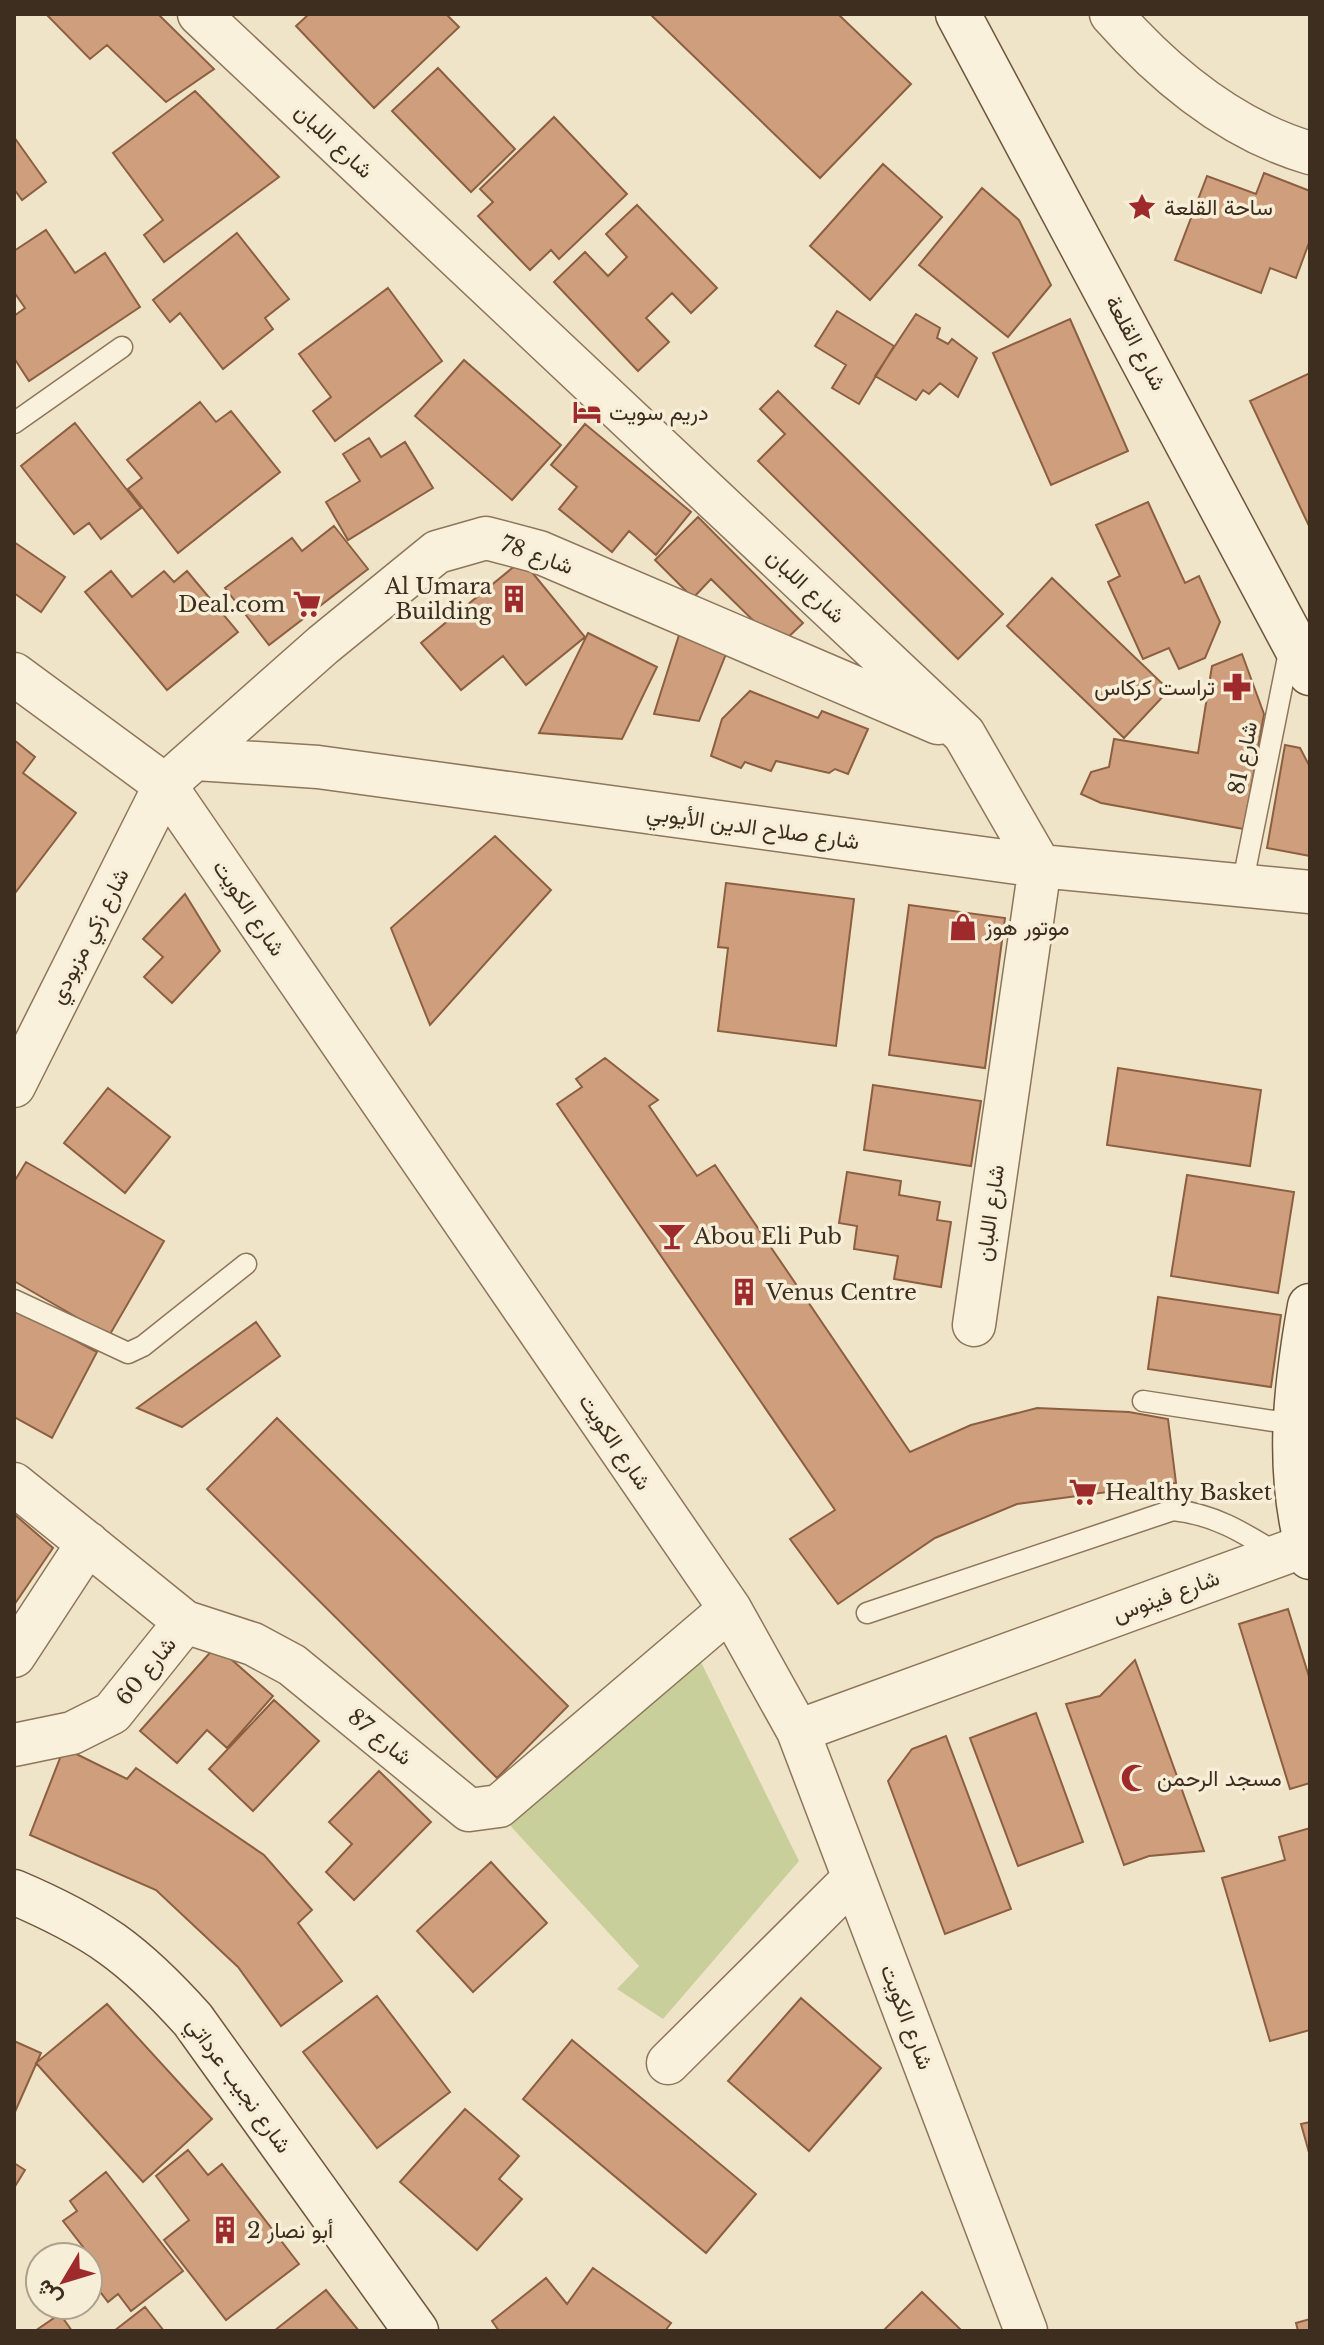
<svg xmlns="http://www.w3.org/2000/svg" width="1324" height="2345" font-family="'Libre Baskerville',Vazirmatn,serif">
  <style>
    .green { fill: #c9cf9b }
    .building { fill: #cf9f7d; stroke: #8d5f41; stroke-width: 2 }
    .lines { fill: none; stroke-linecap: round; stroke-linejoin: round }
    .lane-casing { stroke: #8d765c; stroke-width: 23 }
    .street-casing { stroke: #8d765c; stroke-width: 45 }
    .secondary-casing { stroke: #6f573f; stroke-width: 47 }
    .lane { stroke: #faf1dc; stroke-width: 20 }
    .street { stroke: #faf1dc; stroke-width: 42 }
    .secondary { stroke: #faf1dc; stroke-width: 44 }
    .labels { text-anchor: middle; dominant-baseline: central; stroke-width: 7; stroke-linejoin: round; paint-order: stroke }
    .street-label { font-size: 22px; fill: #3d2e20; stroke: #f7eed8 }
    .poi-label { font-size: 22px; fill: #3d2e20; stroke: #f7eed8; text-anchor: start }
  </style>
  <rect width="100%" height="100%" fill="#f0e4c8"/>
  <path class="green" d="M 695,1650 L 799,1861 L 663,2019 L 617,1989 L 639,1966 L 505,1820 Z"/>
  <path class="building" d="M 46,14 L 158,14 L 214,69 L 166,102 L 107,45 L 90,59 Z
    M 309,14 L 446,14 L 459,27 L 374,108 L 296,26 Z
    M 650,14 L 838,14 L 911,84 L 820,178 Z
    M 438,68 L 515,149 L 471,192 L 392,111 Z
    M 195,91 L 279,177 L 164,262 L 144,235 L 163,220 L 113,153 Z
    M 554,117 L 627,194 L 559,259 L 551,250 L 530,270 L 478,216 L 493,202 L 480,189 Z
    M 14,137 L 46,182 L 22,200 L 14,189 Z
    M 883,164 L 942,217 L 870,300 L 810,246 Z
    M 1264,173 L 1310,191 L 1310,240 L 1296,278 L 1270,268 L 1261,293 L 1175,260 L 1207,176 L 1256,194 Z
    M 982,188 L 1019,220 L 1051,285 L 1008,337 L 919,265 Z
    M 637,205 L 717,288 L 691,313 L 672,293 L 646,318 L 669,342 L 638,371 L 554,282 L 585,252 L 608,276 L 627,257 L 606,234 Z
    M 46,230 L 75,273 L 105,253 L 140,307 L 29,381 L 14,358 L 14,316 L 25,308 L 14,292 L 14,251 Z
    M 237,233 L 289,299 L 265,318 L 273,329 L 223,369 L 180,313 L 170,322 L 153,300 Z
    M 388,288 L 442,361 L 335,441 L 313,411 L 331,397 L 299,354 Z
    M 837,311 L 894,346 L 859,404 L 832,388 L 846,365 L 815,346 Z
    M 916,314 L 940,328 L 937,338 L 948,344 L 952,339 L 977,358 L 958,397 L 940,383 L 929,394 L 923,390 L 916,400 L 875,376 Z
    M 1070,319 L 1128,451 L 1051,485 L 993,353 Z
    M 464,360 L 561,445 L 512,500 L 415,416 Z
    M 1310,373 L 1310,528 L 1250,401 Z
    M 778,391 L 1003,614 L 958,659 L 758,461 L 785,434 L 760,409 Z
    M 200,402 L 216,422 L 231,411 L 280,472 L 178,553 L 128,489 L 142,478 L 127,460 Z
    M 75,423 L 141,508 L 101,539 L 89,523 L 74,534 L 21,466 Z
    M 585,424 L 691,512 L 656,555 L 629,531 L 612,552 L 559,509 L 577,487 L 551,465 Z
    M 369,438 L 381,457 L 405,442 L 433,488 L 348,540 L 326,502 L 360,481 L 343,454 Z
    M 1148,502 L 1185,583 L 1199,576 L 1220,622 L 1205,658 L 1179,669 L 1169,648 L 1143,659 L 1108,582 L 1120,576 L 1096,525 Z
    M 698,517 L 803,623 L 779,646 L 711,579 L 693,598 L 655,560 Z
    M 334,526 L 368,569 L 269,645 L 225,588 L 292,538 L 302,551 Z
    M 14,542 L 65,577 L 41,612 L 14,593 Z
    M 522,560 L 585,637 L 526,685 L 503,656 L 461,690 L 421,643 Z
    M 111,571 L 132,597 L 164,571 L 174,582 L 187,571 L 238,632 L 167,690 L 85,592 Z
    M 1052,578 L 1169,690 L 1124,738 L 1007,626 Z
    M 588,633 L 657,667 L 622,739 L 539,733 Z
    M 679,635 L 726,654 L 699,721 L 654,714 Z
    M 1242,654 L 1264,714 L 1244,829 L 1101,803 L 1081,794 L 1091,772 L 1109,767 L 1114,739 L 1198,753 L 1212,666 Z
    M 750,691 L 818,718 L 822,711 L 868,729 L 848,774 L 835,769 L 829,773 L 776,761 L 771,771 L 745,762 L 741,768 L 711,756 L 722,719 Z
    M 14,740 L 35,757 L 23,773 L 76,813 L 15,893 Z
    M 1285,745 L 1300,748 L 1310,767 L 1310,856 L 1267,848 Z
    M 495,836 L 551,890 L 430,1025 L 391,928 Z
    M 726,883 L 854,899 L 836,1046 L 718,1031 L 728,948 L 718,947 Z
    M 185,894 L 220,951 L 172,1003 L 144,977 L 163,957 L 143,939 Z
    M 909,905 L 1005,918 L 985,1068 L 889,1055 Z
    M 605,1058 L 658,1100 L 649,1106 L 697,1176 L 715,1165 L 910,1452 L 971,1425 L 1037,1408 L 1129,1412 L 1168,1419 L 1176,1483 L 1017,1504 L 935,1538 L 838,1604 L 790,1539 L 835,1510 L 557,1104 L 582,1087 L 576,1079 Z
    M 1118,1068 L 1261,1090 L 1250,1166 L 1107,1145 Z
    M 873,1085 L 981,1101 L 971,1166 L 864,1150 Z
    M 108,1088 L 170,1137 L 125,1193 L 64,1143 Z
    M 26,1162 L 164,1241 L 109,1336 L 14,1281 L 14,1182 Z
    M 847,1172 L 901,1181 L 899,1195 L 940,1202 L 937,1220 L 951,1222 L 941,1287 L 894,1279 L 898,1256 L 854,1249 L 857,1226 L 839,1223 Z
    M 1187,1175 L 1294,1192 L 1278,1293 L 1171,1276 Z
    M 1158,1297 L 1281,1315 L 1271,1387 L 1148,1369 Z
    M 14,1308 L 97,1352 L 52,1438 L 14,1417 Z
    M 256,1322 L 280,1356 L 182,1427 L 137,1408 Z
    M 277,1418 L 568,1706 L 497,1778 L 207,1489 Z
    M 14,1514 L 53,1548 L 14,1605 Z
    M 1288,1609 L 1310,1680 L 1310,1783 L 1290,1789 L 1239,1624 Z
    M 216,1646 L 273,1696 L 227,1748 L 207,1730 L 177,1763 L 140,1731 Z
    M 1135,1660 L 1204,1851 L 1149,1856 L 1124,1865 L 1066,1704 L 1100,1696 Z
    M 274,1700 L 319,1741 L 253,1811 L 209,1769 Z
    M 1036,1713 L 1083,1842 L 1018,1866 L 970,1738 Z
    M 946,1736 L 1011,1909 L 945,1934 L 888,1781 L 912,1749 Z
    M 64,1748 L 127,1779 L 136,1768 L 264,1855 L 312,1910 L 298,1923 L 342,1981 L 281,2026 L 238,1967 L 156,1890 L 30,1835 Z
    M 379,1771 L 431,1822 L 354,1900 L 326,1872 L 352,1844 L 329,1822 Z
    M 1310,1828 L 1310,2030 L 1270,2041 L 1222,1878 L 1285,1860 L 1279,1837 Z
    M 491,1862 L 547,1923 L 473,1992 L 417,1931 Z
    M 377,1996 L 450,2092 L 377,2148 L 303,2052 Z
    M 801,1998 L 881,2068 L 809,2151 L 728,2081 Z
    M 107,2004 L 212,2119 L 143,2182 L 36,2063 Z
    M 572,2040 L 756,2194 L 706,2253 L 523,2099 Z
    M 14,2041 L 41,2053 L 14,2114 Z
    M 465,2109 L 519,2156 L 499,2179 L 522,2199 L 477,2250 L 400,2182 Z
    M 1310,2122 L 1310,2156 L 1301,2124 Z
    M 188,2150 L 208,2175 L 222,2164 L 299,2264 L 226,2320 L 164,2240 L 189,2220 L 156,2176 Z
    M 14,2163 L 25,2170 L 14,2188 Z
    M 106,2172 L 183,2271 L 131,2311 L 118,2294 L 108,2302 L 88,2276 L 97,2265 L 63,2221 L 77,2211 L 70,2201 Z
    M 593,2268 L 671,2323 L 665,2331 L 499,2331 L 492,2321 L 546,2278 L 567,2304 Z
    M 326,2290 L 359,2331 L 274,2331 Z
    M 922,2292 L 962,2331 L 883,2331 Z
    M 145,2307 L 164,2331 L 114,2331 Z
    M 60,2314 L 72,2331 L 35,2331 Z
    M 1310,2319 L 1310,2331 L 1298,2331 L 1296,2323 Z"/>
  <g class="lines">
    <defs>
      <path id="lane" d="M 14,423 L 122,347
        M 1242,886 L 1290,647
        M 14,1300 L 128,1353 L 143,1346 L 246,1264
        M 1143,1401 L 1293,1424
        M 867,1613 L 1173,1510 C 1214,1514 1244,1533 1278,1554"/>
      <path id="street" d="M 199,14 L 964,734 L 1040,866 L 974,1325
        M 1111,14 C 1164,74 1231,130 1310,153
        M 14,674 L 165,785 L 730,1609 L 798,1731 L 1026,2331
        M 196,759 L 318,767 L 1040,866 L 1310,892
        M 14,1086 L 165,785 L 323,645 L 437,552 L 486,538 L 539,552 L 938,723
        M 14,1484 L 185,1622 L 253,1644 L 292,1665 L 469,1810 L 499,1806 L 730,1609
        M 14,1656 L 88,1543
        M 798,1731 L 1310,1544
        M 14,1745 L 72,1733 L 112,1713 L 185,1622
        M 668,2063 L 854,1878"/>
      <path id="secondary" d="M 958,14 L 1310,673
        M 1310,1306 C 1295,1391 1286,1473 1310,1557
        M 14,1892 C 96,1927 133,1953 193,2020 L 416,2331"/>
    </defs>
    <use href="#lane" class="lane-casing"/>
    <use href="#street" class="street-casing"/>
    <use href="#secondary" class="secondary-casing"/>
    <use href="#lane" class="lane"/>
    <use href="#street" class="street"/>
    <use href="#secondary" class="secondary"/>
  </g>
  <defs>
    <symbol id="sight-bare" viewBox="-9 -9 18 18"><path d="M0-6L1.8-2.2L6-1.7L2.9 1.2L3.7 5.4L0 3.3L-3.7 5.4L-2.9 1.2L-6-1.7L-1.8-2.2Z" fill="#9e2a2b" stroke="#f7eed8" stroke-width="2.5" paint-order="stroke"/></symbol>
    <symbol id="hotel-bare" viewBox="-9 -9 18 18"><path d="M-6-4.5h1.5V1H6V5H4.5V3h-9V5H-6ZM-4 0a1.8 1.8 0 1 1 3.6 0ZM.5 0V-2.5h3Q6-2.5 6 0Z" fill="#9e2a2b" stroke="#f7eed8" stroke-width="2.5" paint-order="stroke"/></symbol>
    <symbol id="building-bare" viewBox="-9 -9 18 18"><path d="M-4-6H4V6H1V3H-1V6H-4ZM-2.5-4.3h1.7v1.8h-1.7ZM.8-4.3h1.7v1.8H.8ZM-2.5-1h1.7V.8h-1.7ZM.8-1h1.7V.8H.8Z" fill="#9e2a2b" stroke="#f7eed8" stroke-width="2.5" paint-order="stroke"/></symbol>
    <symbol id="supermarket-bare" viewBox="-9 -9 18 18"><path d="M-6-5.5h2.5l.6 2H6L4.5 2H-2.5L-4.4-4H-6ZM-1.5 3.2a1.3 1.3 0 1 0 .1 0ZM3 3.2a1.3 1.3 0 1 0 .1 0Z" fill="#9e2a2b" stroke="#f7eed8" stroke-width="2.5" paint-order="stroke"/></symbol>
    <symbol id="pharmacy-bare" viewBox="-9 -9 18 18"><path d="M-2-6h4v4h4v4h-4v4h-4v-4h-4v-4h4Z" fill="#9e2a2b" stroke="#f7eed8" stroke-width="2.5" paint-order="stroke"/></symbol>
    <symbol id="shop-bare" viewBox="-9 -9 18 18"><path d="M-5-2.5h2.3a2.7 3.5 0 0 1 5.4 0H5L5.5 6h-11ZM-1.5-2.5h3a1.5 2.3 0 0 0-3 0Z" fill="#9e2a2b" stroke="#f7eed8" stroke-width="2.5" paint-order="stroke"/></symbol>
    <symbol id="bar-bare" viewBox="-9 -9 18 18"><path d="M-6-5H6L.8 .8V4.5H3.5V6h-7V4.5H-.8V.8Z" fill="#9e2a2b" stroke="#f7eed8" stroke-width="2.5" paint-order="stroke"/></symbol>
    <symbol id="mosque-bare" viewBox="-9 -9 18 18"><path d="M3.5-4.9A6 6 0 1 0 3.5 4.9A5 5 0 1 1 3.5-4.9Z" fill="#9e2a2b" stroke="#f7eed8" stroke-width="2.5" paint-order="stroke"/></symbol>
  </defs>
  <g fill-rule="evenodd">
    <use href="#sight-bare" x="1122" y="187" width="40" height="40"/>
    <use href="#hotel-bare" x="567" y="392" width="40" height="40"/>
    <use href="#building-bare" x="494" y="579" width="40" height="40"/>
    <use href="#supermarket-bare" x="287" y="584" width="40" height="40"/>
    <use href="#pharmacy-bare" x="1217" y="667" width="40" height="40"/>
    <use href="#shop-bare" x="943" y="907" width="40" height="40"/>
    <use href="#bar-bare" x="652" y="1216" width="40" height="40"/>
    <use href="#building-bare" x="724" y="1272" width="40" height="40"/>
    <use href="#supermarket-bare" x="1063" y="1472" width="40" height="40"/>
    <use href="#mosque-bare" x="1115" y="1758" width="40" height="40"/>
    <use href="#building-bare" x="205" y="2210" width="40" height="40"/>
  </g>
  <g class="labels">
    <g class="street-label">
      <text transform="translate(334 141) rotate(43)">شارع اللبان</text>
      <text transform="translate(1136 343) rotate(62)">شارع القلعة</text>
      <text transform="translate(537 555) rotate(19)">شارع 78</text>
      <text transform="translate(806 586) rotate(43)">شارع اللبان</text>
      <text transform="translate(1243 758) rotate(-79)">شارع 81</text>
      <text transform="translate(753 827) rotate(8)">شارع صلاح الدين الأيوبي</text>
      <text transform="translate(249 908) rotate(56)">شارع الكويت</text>
      <text transform="translate(89 936) rotate(-63)">شارع زكي مزبودي</text>
      <text transform="translate(990 1213) rotate(-82)">شارع اللبان</text>
      <text transform="translate(615 1442) rotate(56)">شارع الكويت</text>
      <text transform="translate(1166 1596) rotate(-20)">شارع فينوس</text>
      <text transform="translate(146 1671) rotate(-51)">شارع 60</text>
      <text transform="translate(380 1737) rotate(39)">شارع 87</text>
      <text transform="translate(907 2017) rotate(69)">شارع الكويت</text>
      <text transform="translate(239 2085) rotate(54)">شارع نجيب عرداتي</text>
    </g>
    <g class="poi-label">
      <text x="1164" y="207">ساحة القلعة</text>
      <text x="609" y="412">دريم سويت</text>
      <text x="492" y="586" text-anchor="end">Al Umara<tspan x="492" dy="25">Building</tspan></text>
      <text x="285" y="604" text-anchor="end">Deal.com</text>
      <text x="1215" y="687" text-anchor="end">تراست كركاس</text>
      <text x="985" y="927">موتور هوز</text>
      <text x="694" y="1236">Abou Eli Pub</text>
      <text x="766" y="1292">Venus Centre</text>
      <text x="1105" y="1492">Healthy Basket</text>
      <text x="1157" y="1778">مسجد الرحمن</text>
      <text x="247" y="2230">أبو نصار 2</text>
    </g>
  </g>
  <rect width="1324" height="2345" fill="none" stroke="#3d2e20" stroke-width="32"/>
  <g transform="translate(64 2281) rotate(232)"><circle r="38" fill="#f7eed8" stroke="#ada18e" stroke-width="2"/>
  <path d="M0-6L14 30L0 20L-14 30Z" fill="#9e2a2b"/>
  <text y="-12" font-size="22" font-weight="bold" text-anchor="middle" fill="#3d2e20">ش</text>
  </g>
</svg>
